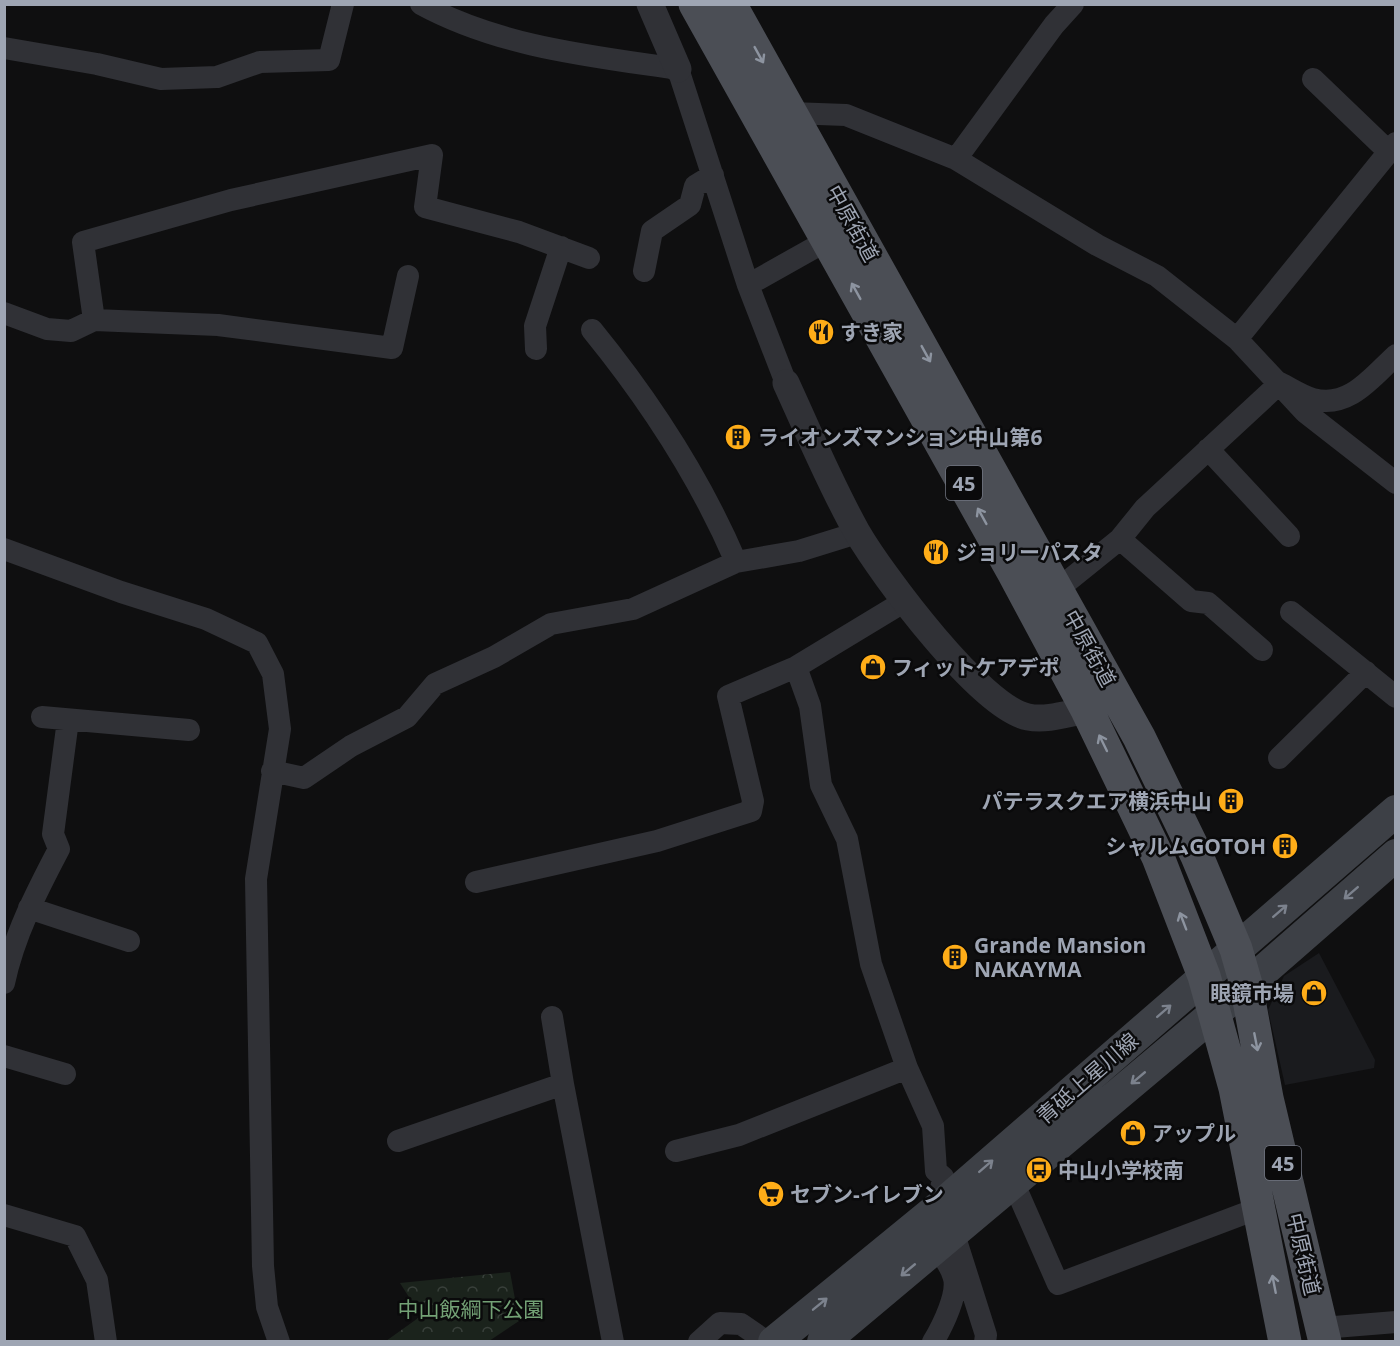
<svg xmlns="http://www.w3.org/2000/svg" width="1400" height="1346" font-family="'Open Sans','Noto Sans JP',sans-serif">
  <style>
    .built { fill: #1a1b1e }
    .park { fill: url(#park-crowns) }
    .lines { fill: none; stroke-linecap: round; stroke-linejoin: round }
    .minor { stroke: #303136; stroke-width: 22 }
    .tertiary { stroke: #303136; stroke-width: 27 }
    .secondary { stroke: #3d4046; stroke-width: 32 }
    .primary { stroke: #4b4e55; stroke-width: 33 }
    .oneway { stroke: #8d94a0 }
    .oneway2 { stroke: #7c828d }
    .labels { text-anchor: middle; dominant-baseline: central; stroke-width: 5; stroke-linejoin: round; paint-order: stroke }
    .shield { fill: #0a0a0b; stroke: #727681; stroke-width: 1.5 }
    .shield-label { font-size: 20px; font-weight: bold; fill: #9ea5b3 }
    .street-label { font-size: 21px; fill: #9ea5b3; stroke: #0a0a0b }
    .poi-label { font-size: 21px; font-weight: bold; fill: #9ea5b3; stroke: #0a0a0b; text-anchor: start }
    .park-label { font-size: 21px; fill: #73a175; stroke: #0a0a0b }
  </style>
  <defs>
    <pattern id="park-crowns" width="20" height="18" patternUnits="userSpaceOnUse" patternTransform="scale(1.5)"><rect width="20" height="18" fill="#1b231c"/><path d="M2 6a3 3 0 1 1 6 0M12 15a3 3 0 1 1 6 0" fill="none" stroke="#39403b"/></pattern>
  </defs>
  <rect width="100%" height="100%" fill="#0f0f10"/>
  <path class="built" d="M 1319,953 L 1375,1060 L 1374,1068 L 1285,1085 L 1268,1010 L 1284,976 Z"/>
  <path class="park" d="M 510,1272 L 519,1321 L 489,1341 L 386,1341 L 421,1316 L 400,1283 Z"/>
  <g class="lines">
    <path class="minor" d="M 421,4 C 500,47 591,56 678,69 L 748,285 L 786,383
      M 4,48 L 97,64 L 161,79 L 217,77 L 260,62 L 329,60 L 343,4
      M 1313,79 L 1388,151
      M 791,113 L 846,115 L 956,159 L 1097,245 L 1157,276 L 1237,339 L 1305,412 L 1396,483
      M 956,159 L 1054,25 L 1073,4
      M 644,271 L 652,231 L 690,205 L 695,186 L 713,175
      M 748,285 L 828,240
      M 4,313 L 47,329 L 71,331 L 94,320 L 218,325 L 392,348 L 408,276
      M 94,320 L 83,242 L 231,200 L 432,155 L 425,207 L 519,232 L 589,258
      M 592,330 C 649,400 700,478 736,562
      M 1237,339 L 1396,143
      M 536,349 L 535,326 L 561,247
      M 1208,449 L 1289,536
      M 1120,539 L 1191,601 L 1208,603 L 1262,650
      M 4,549 L 121,592 L 206,619 L 257,643 L 273,674 L 280,729 L 256,879 L 263,1266 L 267,1307 L 279,1342
      M 1058,589 L 1120,539 L 1145,508 L 1280,383 C 1290,388 1302,396 1313,399 C 1349,409 1372,377 1396,355
      M 1291,612 L 1396,697
      M 796,667 L 810,706 L 821,785 L 847,839 L 871,964 L 907,1068 L 933,1126 L 936,1171 L 943,1177 L 938,1208
      M 42,717 L 189,730
      M 1279,758 L 1366,672
      M 272,771 L 304,778 L 351,746 L 407,717 L 435,684 L 494,657 L 551,624 L 633,609 L 736,562 L 799,551 L 857,533
      M 476,882 L 657,841 L 751,811 L 753,801 L 728,696 L 796,667 L 905,601
      M 29,908 L 129,941
      M 4,983 C 14,935 37,891 59,849 L 53,834 L 68,720
      M 4,1056 L 65,1074
      M 563,1084 L 613,1342
      M 398,1141 L 563,1084 L 552,1017
      M 676,1151 L 739,1135 L 907,1068
      M 1014,1184 L 1058,1284 L 1259,1208
      M 4,1215 L 75,1236 L 97,1280 L 106,1342
      M 953,1231 L 986,1335 L 985,1342
      M 1322,1328 L 1396,1322
      M 699,1342 L 720,1323 L 741,1324 L 767,1342
      M 933,1342 C 942,1327 960,1292 953,1275 C 950,1265 942,1255 936,1246"/>
    <path class="tertiary" d="M 650,4 L 678,69
      M 786,383 C 809,433 830,484 857,532 C 882,575 981,708 1028,717 C 1047,721 1069,713 1087,710"/>
    <path class="secondary" d="M 774,1342 L 938,1208 L 1396,811
      M 823,1342 L 1215,1013 L 1396,855"/>
    <path class="primary" d="M 695,4 L 1013,572 L 1087,710 L 1158,857 L 1204,976 L 1235,1088 L 1285,1342
      M 730,4 L 1139,737 L 1197,856 L 1236,949 L 1246,984 L 1267,1098 L 1325,1342"/>
  </g>
  <defs><path id="oneway-shaft" d="M-6 0H5M1.5-3L5.5 0L1.5 3" fill="none" stroke-width="1.6" stroke-linecap="round" stroke-linejoin="round" transform="scale(1.5)"/></defs>
  <g class="oneway">
    <use href="#oneway-shaft" transform="translate(759 55) rotate(61)"/>
    <use href="#oneway-shaft" transform="translate(856 291) rotate(-119)"/>
    <use href="#oneway-shaft" transform="translate(926 354) rotate(61)"/>
    <use href="#oneway-shaft" transform="translate(982 516) rotate(-119)"/>
    <use href="#oneway-shaft" transform="translate(1103 743) rotate(-116)"/>
    <use href="#oneway-shaft" transform="translate(1183 921) rotate(-111)"/>
    <use href="#oneway-shaft" transform="translate(1256 1042) rotate(79)"/>
    <use href="#oneway-shaft" transform="translate(1274 1284) rotate(-101)"/>
  </g>
  <g class="oneway2">
    <use href="#oneway-shaft" transform="translate(1351 893) rotate(139)"/>
    <use href="#oneway-shaft" transform="translate(1280 911) rotate(-41)"/>
    <use href="#oneway-shaft" transform="translate(1164 1011) rotate(-41)"/>
    <use href="#oneway-shaft" transform="translate(1138 1078) rotate(140)"/>
    <use href="#oneway-shaft" transform="translate(986 1166) rotate(-41)"/>
    <use href="#oneway-shaft" transform="translate(908 1270) rotate(140)"/>
    <use href="#oneway-shaft" transform="translate(820 1304) rotate(-39)"/>
  </g>
  <defs>
    <symbol id="restaurant-disc" viewBox="-11 -11 22 22"><circle r="9.5" fill="#ffad18" stroke="#0a0a0b"/><path d="M-5-6h1v4h1v-4h1v4h1v-4h1v5L-1.5 .5V6h-2V.5L-5-1ZM5-6V6H3V1.5H1.5Q1.5-4 5-6Z" fill="#111"/></symbol>
    <symbol id="building-disc" viewBox="-11 -11 22 22"><circle r="9.5" fill="#ffad18" stroke="#0a0a0b"/><path d="M-4-6H4V6H1V3H-1V6H-4ZM-2.5-4.3h1.7v1.8h-1.7ZM.8-4.3h1.7v1.8H.8ZM-2.5-1h1.7V.8h-1.7ZM.8-1h1.7V.8H.8Z" fill="#111"/></symbol>
    <symbol id="shop-disc" viewBox="-11 -11 22 22"><circle r="9.5" fill="#ffad18" stroke="#0a0a0b"/><path d="M-5-2.5h2.3a2.7 3.5 0 0 1 5.4 0H5L5.5 6h-11ZM-1.5-2.5h3a1.5 2.3 0 0 0-3 0Z" fill="#111"/></symbol>
    <symbol id="bus-disc" viewBox="-11 -11 22 22"><circle r="9.5" fill="#ffad18" stroke="#0a0a0b"/><path d="M-5-6H5V4H4V6H2V4H-2V6H-4V4H-5ZM-3.5-4V0h7V-4ZM-3.5 1.2v1.5H-2V1.2ZM2 1.2v1.5H3.5V1.2Z" fill="#111"/></symbol>
    <symbol id="supermarket-disc" viewBox="-11 -11 22 22"><circle r="9.5" fill="#ffad18" stroke="#0a0a0b"/><path d="M-6-5.5h2.5l.6 2H6L4.5 2H-2.5L-4.4-4H-6ZM-1.5 3.2a1.3 1.3 0 1 0 .1 0ZM3 3.2a1.3 1.3 0 1 0 .1 0Z" fill="#111"/></symbol>
  </defs>
  <g fill-rule="evenodd">
    <use href="#restaurant-disc" x="806" y="317" width="30" height="30"/>
    <use href="#building-disc" x="723" y="422" width="30" height="30"/>
    <use href="#restaurant-disc" x="921" y="537" width="30" height="30"/>
    <use href="#shop-disc" x="858" y="652" width="30" height="30"/>
    <use href="#building-disc" x="1216" y="786" width="30" height="30"/>
    <use href="#building-disc" x="1270" y="831" width="30" height="30"/>
    <use href="#building-disc" x="940" y="942" width="30" height="30"/>
    <use href="#shop-disc" x="1299" y="978" width="30" height="30"/>
    <use href="#shop-disc" x="1118" y="1118" width="30" height="30"/>
    <use href="#bus-disc" x="1024" y="1155" width="30" height="30"/>
    <use href="#supermarket-disc" x="756" y="1179" width="30" height="30"/>
  </g>
  <g class="labels">
    <g class="shield">
      <rect x="946" y="466" width="36" height="34" rx="4.5"/>
      <rect x="1265" y="1146" width="36" height="34" rx="4.5"/>
    </g>
    <g class="shield-label">
      <text x="964" y="483">45</text>
      <text x="1283" y="1163">45</text>
    </g>
    <g class="street-label">
      <text transform="translate(853 223) rotate(61)">中原街道</text>
      <text transform="translate(1090 648) rotate(61)">中原街道</text>
      <text transform="translate(1087 1078) rotate(-41)">青砥上星川線</text>
      <text transform="translate(1304 1254) rotate(77)">中原街道</text>
    </g>
    <g class="poi-label">
      <text x="840" y="332">すき家</text>
      <text x="758" y="437">ライオンズマンション中山第6</text>
      <text x="956" y="552">ジョリーパスタ</text>
      <text x="892" y="667">フィットケアデポ</text>
      <text x="1212" y="801" text-anchor="end">パテラスクエア横浜中山</text>
      <text x="1266" y="846" text-anchor="end">シャルムGOTOH</text>
      <text x="974" y="945">Grande Mansion<tspan x="974" dy="24">NAKAYMA</tspan></text>
      <text x="1294" y="993" text-anchor="end">眼鏡市場</text>
      <text x="1152" y="1133">アップル</text>
      <text x="1058" y="1170">中山小学校南</text>
      <text x="790" y="1194">セブン-イレブン</text>
    </g>
    <g class="park-label">
      <text x="471" y="1309">中山飯綱下公園</text>
    </g>
  </g>
  <rect width="1400" height="1346" fill="none" stroke="#9ea5b3" stroke-width="12"/>
</svg>
